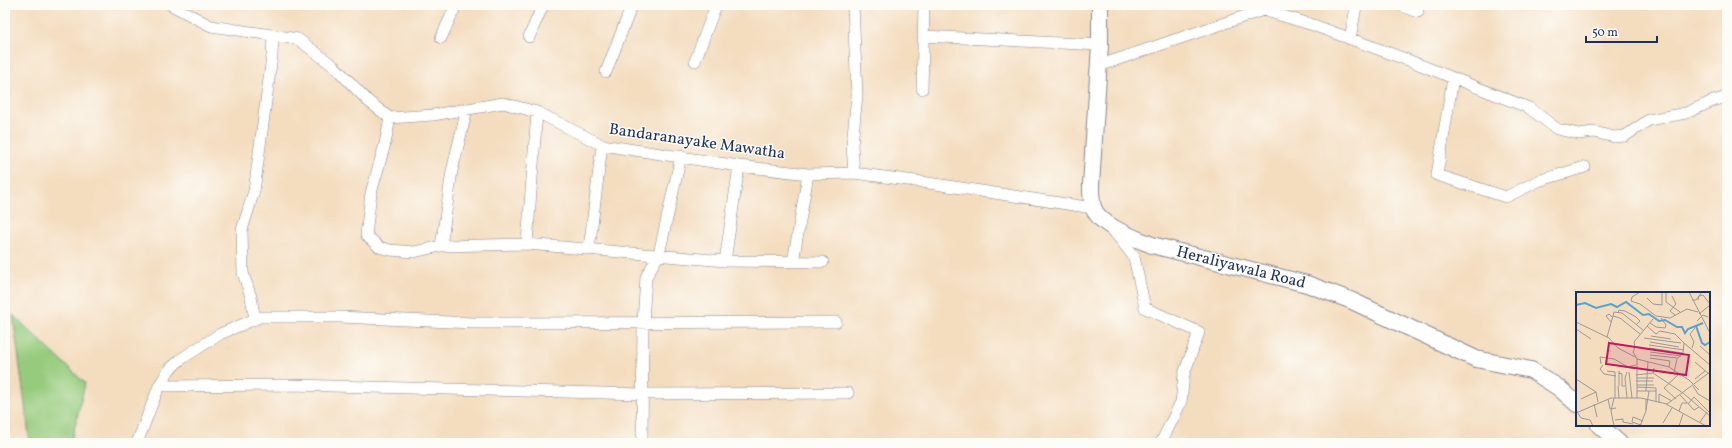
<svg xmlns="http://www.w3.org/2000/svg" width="1732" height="448" font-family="Vollkorn,serif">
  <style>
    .green { fill: #96cb7d; stroke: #587d6e }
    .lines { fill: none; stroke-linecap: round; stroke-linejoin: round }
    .street-casing { stroke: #88868e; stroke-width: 12 }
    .secondary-casing { stroke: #88868e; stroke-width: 18 }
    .street { stroke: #fff; stroke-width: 11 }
    .secondary { stroke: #fff; stroke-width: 16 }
    .labels { text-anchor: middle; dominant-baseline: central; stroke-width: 3; stroke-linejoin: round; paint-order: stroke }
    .street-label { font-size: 16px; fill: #1b2f5e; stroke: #fdfcf7 }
    .inset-river { fill: none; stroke: #55a3ce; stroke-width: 2 }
    .inset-road { fill: none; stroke: #9d9798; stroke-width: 1 }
    .view { fill: #c2185b; fill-opacity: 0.15; stroke: #c2185b; stroke-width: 2 }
    .inset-edge { fill: none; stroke: #1b2f5e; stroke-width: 2 }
  </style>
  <rect width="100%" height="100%" fill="#fdfcf7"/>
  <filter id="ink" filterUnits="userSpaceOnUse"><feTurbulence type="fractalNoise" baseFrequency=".025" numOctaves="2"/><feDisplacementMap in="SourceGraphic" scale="8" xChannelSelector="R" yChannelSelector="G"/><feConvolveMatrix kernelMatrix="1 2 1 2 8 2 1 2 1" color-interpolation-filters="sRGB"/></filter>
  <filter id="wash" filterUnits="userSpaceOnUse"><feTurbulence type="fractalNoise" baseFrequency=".012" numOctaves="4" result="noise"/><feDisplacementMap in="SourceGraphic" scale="16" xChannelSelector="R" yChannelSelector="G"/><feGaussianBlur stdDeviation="0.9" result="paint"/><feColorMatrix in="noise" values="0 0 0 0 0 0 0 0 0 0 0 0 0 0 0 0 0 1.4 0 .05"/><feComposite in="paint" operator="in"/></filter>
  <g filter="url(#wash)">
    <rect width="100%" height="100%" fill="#f4ddbf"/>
    <path class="green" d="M 13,315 L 85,383 L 71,443 L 30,443 Z"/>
  </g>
  <g filter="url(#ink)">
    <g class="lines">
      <defs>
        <path id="street" d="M 171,5 L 211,26 L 298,39 L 335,67 L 368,101 L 390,118 L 433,115 L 503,103 L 537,112 L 602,145 L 739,166 L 808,174 L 854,173 L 915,181 L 1093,208
          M 853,5 L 857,95 L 852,145 L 854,173
          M 1400,5 L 1418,12
          M 923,36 L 1100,45
          M 529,37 L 543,5
          M 441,38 L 456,5
          M 1350,39 L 1356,7
          M 695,61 L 716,5
          M 1098,66 L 1263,10 L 1313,25 L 1408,60 L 1529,108 L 1557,129 L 1579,134 L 1594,132 L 1614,137 L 1625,136 L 1649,120 L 1686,113 L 1713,101 L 1727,97
          M 606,72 L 632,5
          M 1453,78 L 1437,175 L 1506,197 L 1538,181 L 1585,167
          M 922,89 L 924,5
          M 390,118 L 385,144 L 371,193 L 366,235 L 379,247 L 390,250 L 414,252 L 441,246 L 527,244 L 725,261 L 823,262
          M 1112,229 L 1134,257 L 1145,308 L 1199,332 L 1184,374 L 1181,402 L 1161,443
          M 527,244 L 537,112
          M 441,246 L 452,171 L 467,109
          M 589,249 L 602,145
          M 725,261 L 739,166
          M 793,262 L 808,174
          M 255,319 L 251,297 L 243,273 L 242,230 L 254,191 L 272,56 L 273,35
          M 159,386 L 292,385 L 643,394 L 848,393
          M 137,443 L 159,386 L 169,370 L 181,359 L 220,334 L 260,317 L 339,317 L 473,323 L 836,322
          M 642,443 L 643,322 L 646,277 L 659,254 L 681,156"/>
        <path id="secondary" d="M 1100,5 L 1100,45 L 1091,185 C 1091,192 1091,200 1093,207 C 1099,226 1135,238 1152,245 L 1307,284 L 1350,300 L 1476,359 L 1531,370 L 1559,388 L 1577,404
          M 1599,425 L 1619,443"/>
      </defs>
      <use href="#street" class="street-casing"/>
      <use href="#secondary" class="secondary-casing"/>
      <use href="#street" class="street"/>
      <use href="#secondary" class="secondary"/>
    </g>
  </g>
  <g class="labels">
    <g class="street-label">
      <text transform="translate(697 142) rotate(8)">Bandaranayake Mawatha</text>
      <text transform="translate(1241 268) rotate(14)">Heraliyawala Road</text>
    </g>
  </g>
  <g transform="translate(1576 292)">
    <rect width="134" height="134" fill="#f4ddbf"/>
    <path class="inset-river" d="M 0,13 L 9,11 L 20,16 L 35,12 L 41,15 L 50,10 L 67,23 L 73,22 L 83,29 L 89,28 L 101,35 L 106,35 L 109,41 L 112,37 L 127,31M 120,34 L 126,51 L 129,53 L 134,50"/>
    <path class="inset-road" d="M 64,0 L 56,5 L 55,9 L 64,12 L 80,24 L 94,26 L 111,17 L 122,20M 90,0 L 90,10 L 104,20M 113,0 L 134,41M 96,4 L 100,12 L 94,19 L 99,23M 71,6 L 77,12 L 86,13 L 86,0M 116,8 L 120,8 L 126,0M 122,8 L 123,4 L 127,3 L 134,12M 42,21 L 43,18 L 49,19 L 60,25 L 64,29 L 60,33M 123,22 L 134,13M 37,24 L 38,20 L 46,21 L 67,38M 121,29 L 127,23 L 132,25M 0,30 L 33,46 L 42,56 L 61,66 L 61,106M 35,30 L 30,24 L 33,22 L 36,25M 74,31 L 80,35 L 89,36 L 90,33 L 85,26M 71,34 L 80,42 L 84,39 L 99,42 L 108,51 L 107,61 L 102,66 L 74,63M 0,37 L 15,47M 75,44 L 95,47M 31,45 L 37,24 L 44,26 L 64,42M 68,46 L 105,51M 74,50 L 103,55M 108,51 L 134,73M 73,53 L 108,58M 124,54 L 134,63M 73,56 L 107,61M 116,56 L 118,50 L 114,42 L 119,36M 74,60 L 105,64M 60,65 L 57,60 L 59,55 L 58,50 L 77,27M 74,66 L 94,69 L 93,75M 61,67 L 93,75 L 113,88 L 123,98M 119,70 L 133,82M 25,72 L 24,65 L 38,67 L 52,75 L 60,73M 27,73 L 24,77 L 28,82 L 40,84M 45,74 L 59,77M 78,76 L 77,81 L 107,101M 31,79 L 39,80 L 39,106M 43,79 L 43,94M 53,80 L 56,106M 98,80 L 101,67M 43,81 L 46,82 L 46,94 L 49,94M 60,83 L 77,81M 60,86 L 78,86M 0,87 L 20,100 L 22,110M 119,87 L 129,79M 60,89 L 77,89M 61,93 L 78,93M 42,94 L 43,106M 117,94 L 122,102 L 134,109M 61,95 L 80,96 L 80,99M 61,99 L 80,99 L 80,110M 70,99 L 72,70M 107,101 L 134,124M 104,103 L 118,118 L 123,115M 38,106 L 35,119 L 38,134M 51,106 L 49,86 L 51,80M 5,107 L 20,100M 32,107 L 34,117 L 40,116M 100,107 L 88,96 L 103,82M 83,111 L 83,102 L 96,109M 18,112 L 21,125M 90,112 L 130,134M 112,112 L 118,105 L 134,121M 0,118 L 5,126 L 14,128 L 17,134M 70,118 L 73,99M 103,119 L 106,111 L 111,111M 0,121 L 35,106 L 65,106 L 91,112 L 134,80M 39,128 L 47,127 L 47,130 L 57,132M 67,129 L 57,125 L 56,130 L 68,134M 124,130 L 131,120M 87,131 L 96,116M 64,134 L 70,119 L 70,107M 103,134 L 107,122"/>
    <path class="view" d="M 33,51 L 113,63 L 110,83 L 30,72 Z"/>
    <rect width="134" height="134" class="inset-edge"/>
  </g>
  <rect width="1732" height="448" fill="none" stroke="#fdfcf7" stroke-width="20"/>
  <path d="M1586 36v6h71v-6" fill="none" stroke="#1b2f5e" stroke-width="2"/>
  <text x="1592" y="36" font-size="12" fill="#1b2f5e" stroke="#fdfcf7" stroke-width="3" paint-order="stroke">50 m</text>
</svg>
